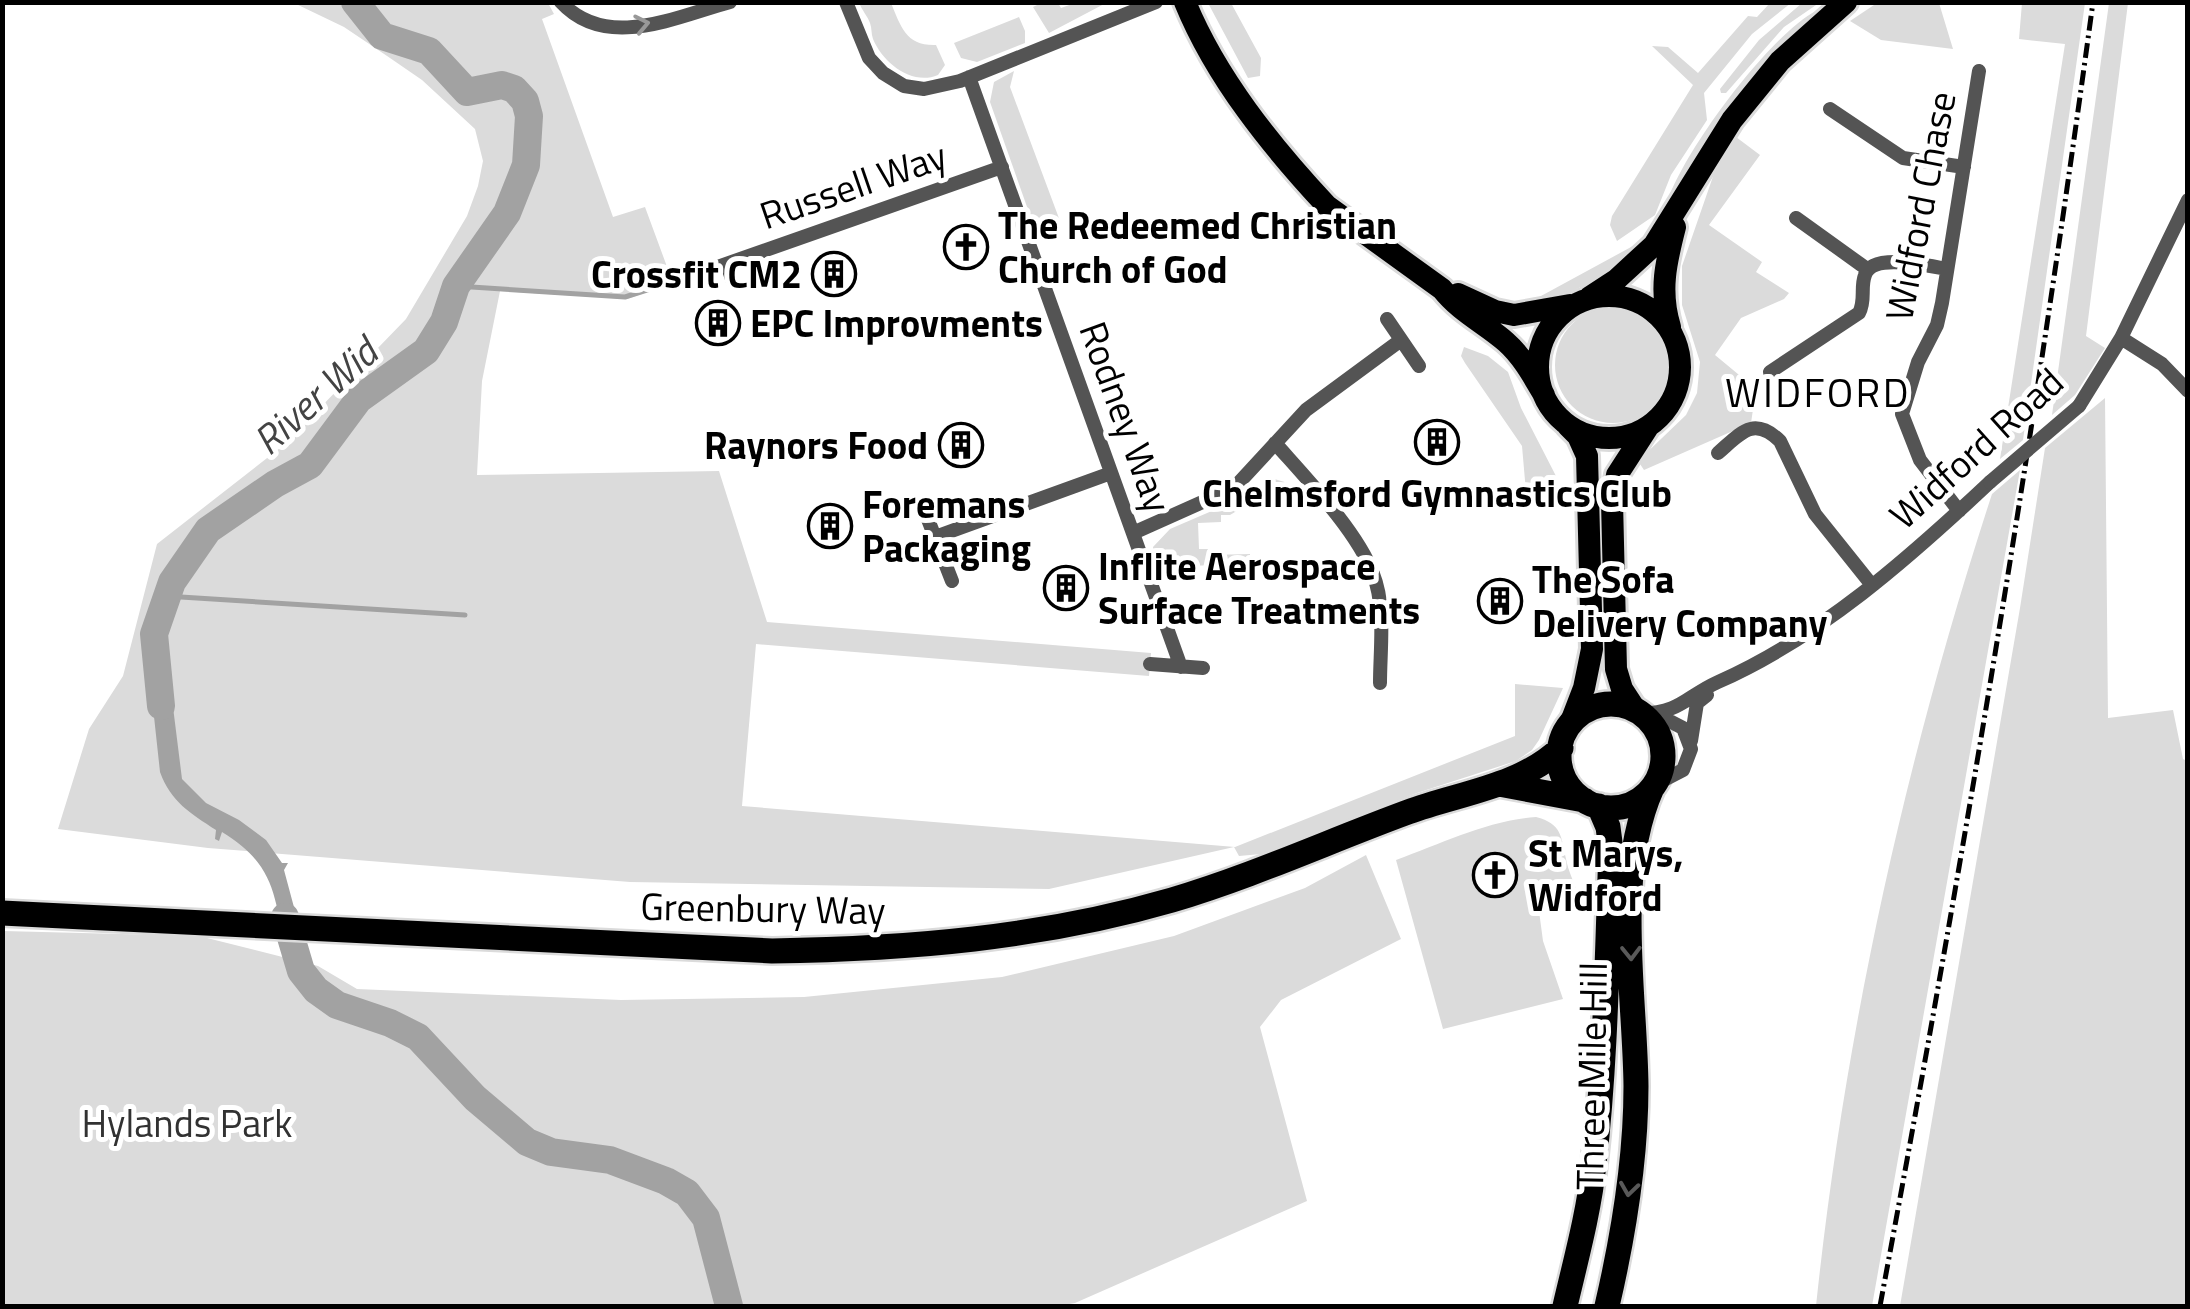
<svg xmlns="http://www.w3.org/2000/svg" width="2190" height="1309" font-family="'Titillium Web',sans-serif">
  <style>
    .green { fill: #dbdbdb }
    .water { fill: #a2a2a2 }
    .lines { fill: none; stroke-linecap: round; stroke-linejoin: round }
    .stream { stroke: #a2a2a2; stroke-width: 5 }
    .river { stroke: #a2a2a2; stroke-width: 28 }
    .primary-casing { stroke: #dbdbdb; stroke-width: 28 }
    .highway-casing { stroke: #dbdbdb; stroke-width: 30 }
    .street { stroke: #545454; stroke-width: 14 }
    .primary { stroke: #000; stroke-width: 22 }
    .highway { stroke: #000; stroke-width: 25 }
    .rail { stroke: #000; stroke-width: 5; stroke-dasharray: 15 5 2.5 5; stroke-linecap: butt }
    .street-bridge { stroke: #545454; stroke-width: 14 }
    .oneway { stroke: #989898 }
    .oneway2 { stroke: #595959 }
    .labels { text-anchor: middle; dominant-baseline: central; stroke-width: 10; stroke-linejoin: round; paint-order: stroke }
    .street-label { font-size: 38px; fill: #000; stroke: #fff }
    .poi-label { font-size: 38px; font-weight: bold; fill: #000; stroke: #fff; text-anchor: start }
    .park-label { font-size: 38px; fill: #323232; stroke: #fff }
    .neighbourhood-label { font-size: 40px; letter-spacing: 2.5px; fill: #000; stroke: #fff }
    .water-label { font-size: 40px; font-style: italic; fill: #434343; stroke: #fff }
  </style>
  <rect width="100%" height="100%" fill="#fff"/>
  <path class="green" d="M 1043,2 L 1058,3 L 1061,8 L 1075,3 L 1106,3 L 1049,33 L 1033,7 Z
    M 294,3 L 548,3 L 554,14 L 542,19 L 613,217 L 645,207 L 673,283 L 627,299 L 500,291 L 482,381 L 477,475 L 719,471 L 767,622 L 1151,653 L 1149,676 L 756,644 L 742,806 L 1235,847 L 1515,736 L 1515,684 L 1563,688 L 1539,740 L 1532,750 L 1516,761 L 1417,793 L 1261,854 L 1239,856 L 1234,847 L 1049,889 L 630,882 L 208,848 L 58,829 L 89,729 L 123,676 L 157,544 L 285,444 L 406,319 L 467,216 L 478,186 L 483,161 L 475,129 L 422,80 L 390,58 L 344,27 Z
    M 859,3 L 891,3 C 901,27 906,46 936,45 L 945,65 L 938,75 C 912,86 883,63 873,39 C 871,34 872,28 870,23 C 868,17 862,10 859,3 Z
    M 1208,3 L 1231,3 L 1261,58 L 1260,76 L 1248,78 Z
    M 1770,3 L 1791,3 L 1752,34 L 1704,93 L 1707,120 L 1671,175 L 1655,215 L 1617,241 L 1610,225 L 1612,216 L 1693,85 L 1652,46 L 1668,47 L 1698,73 L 1748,16 L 1757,17 Z
    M 1802,3 L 1819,3 L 1784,27 L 1726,93 L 1721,93 L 1720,89 L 1759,40 Z
    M 1877,3 L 1939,3 L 1953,49 L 1881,40 L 1850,21 Z
    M 2022,3 L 2085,3 L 2023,440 L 2000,459 L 2065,44 L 2019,39 Z
    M 2109,3 L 2128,3 L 2086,336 L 2105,348 L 2075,395 L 2052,415 Z
    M 1816,11 C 1751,68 1704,137 1664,212 C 1676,160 1769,35 1816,11 Z
    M 1019,17 L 1025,31 L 1025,43 L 977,62 L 961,58 L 954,43 Z
    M 1014,71 L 1010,87 L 1060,221 L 1045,230 L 1034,225 L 1032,221 L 990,102 L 994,82 Z
    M 1736,137 L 1760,155 L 1709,225 L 1762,262 L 1756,272 L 1789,293 L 1784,299 L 1741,318 L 1715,355 L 1756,389 L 1751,423 L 1644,470 L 1638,461 L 1686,415 L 1697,393 L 1700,362 L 1682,305 L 1682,266 L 1718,162 Z
    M 1644,240 C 1608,279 1569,296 1517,309 Z
    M1555 365a58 58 0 1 1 116 0a58 58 0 1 1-116 0Z
    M 1464,347 L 1488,356 L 1508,372 L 1521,408 L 1557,478 L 1557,498 L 1541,501 L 1526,492 L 1522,446 L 1465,363 L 1461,356 Z
    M 2105,398 L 2108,718 L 2173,710 L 2183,759 L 2187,761 L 2187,1306 L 1900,1306 L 2020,608 L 2045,448 Z
    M 2020,470 L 1872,1306 L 1816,1306 C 1845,1031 1906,757 1992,494 Z
    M 1271,478 L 1288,483 L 1291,492 L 1286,495 L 1270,491 L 1230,515 L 1221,515 L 1221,522 L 1198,523 L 1199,549 L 1209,549 L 1210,555 L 1250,554 L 1250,564 L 1155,567 L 1153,547 L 1170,529 L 1235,501 Z
    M 1536,817 C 1562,824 1561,836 1566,859 C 1568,870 1573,880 1577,891 L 1539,911 L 1543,941 L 1563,999 L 1443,1029 L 1396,860 C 1443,843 1486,821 1536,817 Z
    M 1366,855 L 1401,939 L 1281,1000 L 1260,1027 L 1307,1201 L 1075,1303 L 1058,1306 L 3,1306 L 3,931 L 199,936 L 318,966 L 357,989 L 621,1000 L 804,997 L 1002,977 L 1174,936 L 1305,888 Z"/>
  <path class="water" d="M 168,667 L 182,779 L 206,803 L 239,820 L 266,840 L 282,863 L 288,863 L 284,870 L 306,952 L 286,952 C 274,896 276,865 222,832 L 219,841 L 215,839 L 216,830 C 190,813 171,802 160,772 L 149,670 Z"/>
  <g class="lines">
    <path class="stream" d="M 456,286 L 625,297 L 672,282
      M 165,596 L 465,615"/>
    <path class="river" d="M 161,706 L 154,634 L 172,582 L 208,530 L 275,484 L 310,465 L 359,399 L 426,351 L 444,322 L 456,286 L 507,213 L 526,165 L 529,116 L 525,101 L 514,89 L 502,85 L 467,92 L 429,51 L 382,36 L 355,2
      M 285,917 L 301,971 L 316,990 L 337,1005 L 390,1023 L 418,1037 L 475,1098 L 527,1142 L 551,1152 L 610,1160 L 666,1181 L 687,1193 L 706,1218 L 729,1306"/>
    <defs>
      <path id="primary" d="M 1185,2 C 1216,78 1272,147 1327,206 L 1442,289 C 1460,312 1484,323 1506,342 C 1522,356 1533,376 1544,395
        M 1458,294 L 1495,311 L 1514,315 L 1570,305
        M1538 367a71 71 0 1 1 142 0a71 71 0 1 1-142 0Z
        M 1590,297 L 1616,280 L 1654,245 L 1732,120 L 1780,61 L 1846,2
        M 1670,327 C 1659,291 1666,262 1675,227
        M 1568,426 L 1578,436 L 1587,456 L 1592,649 L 1584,688 L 1569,727
        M 1637,712 L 1622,689 L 1616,669 L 1612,501 L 1617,475 L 1648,427"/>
      <path id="highway" d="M1559 756a52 52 0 1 1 104 0a52 52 0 1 1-104 0Z
        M 1499,784 L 1584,800
        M 2,913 L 772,951 C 908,949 1041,938 1172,900 C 1253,876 1329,841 1408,812 C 1459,793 1520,787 1561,748
        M 1565,1306 C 1576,1259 1589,1212 1594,1164 C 1606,1059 1607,955 1611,850 L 1608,827 L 1599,806
        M 1607,1306 C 1624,1233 1636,1161 1636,1086 C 1635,992 1613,875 1652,788"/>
    </defs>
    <use href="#primary" class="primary-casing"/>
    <use href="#highway" class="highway-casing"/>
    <path class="street" d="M 561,2 C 606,51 675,17 730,2
      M 846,2 L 869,58 L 883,73 L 904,86 L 924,89 L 960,81 L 1156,2
      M 969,77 L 1181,667
      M 1830,109 L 1903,158 L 1964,167
      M 1796,218 L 1867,269
      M 727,264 L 733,282
      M 689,277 L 1002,167
      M 1387,319 L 1419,366
      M 2121,338 L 2162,364 L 2188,391
      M 1770,372 L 1859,313 C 1866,300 1860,288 1865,275 C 1872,252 1929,266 1947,269
      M 2079,406 L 2121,338 L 2188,200
      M 1275,443 C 1305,477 1358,532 1373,574 C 1386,606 1380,649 1380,683
      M 1718,453 C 1740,434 1753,415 1780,441 L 1815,514 L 1871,584
      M 922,504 L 952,581
      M 1959,511 L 1920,460 L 1902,414 L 1918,362 L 1937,325 L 1942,303 L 1979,71
      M 1133,533 L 1234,488 L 1306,410 L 1401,340
      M 935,537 L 1111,473
      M 1150,664 L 1203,668
      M 1654,713 L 1683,728 L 1691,749 L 1683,770 L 1654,785
      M 1641,714 C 1682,712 1685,697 1718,682 C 1820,637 1909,558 1990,482
      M 1691,741 L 1697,703 L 1707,695"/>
    <use href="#primary" class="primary"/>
    <use href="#highway" class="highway"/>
    <path class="rail" d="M 1880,1306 C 1961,873 2034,439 2093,2"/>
    <path class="street-bridge" d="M 1990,482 L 2079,406"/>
  </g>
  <defs><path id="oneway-chevron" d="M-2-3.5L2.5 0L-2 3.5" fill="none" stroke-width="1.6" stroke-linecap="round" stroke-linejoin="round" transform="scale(2.5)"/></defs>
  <use class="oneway" href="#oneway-chevron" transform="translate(642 24) rotate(-12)"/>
  <g class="oneway2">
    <use href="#oneway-chevron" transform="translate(1631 953) rotate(89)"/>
    <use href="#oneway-chevron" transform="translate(1629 1189) rotate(98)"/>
  </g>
  <defs>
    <symbol id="church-ring" viewBox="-11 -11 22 22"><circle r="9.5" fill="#fff" stroke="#000" stroke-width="1.5"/><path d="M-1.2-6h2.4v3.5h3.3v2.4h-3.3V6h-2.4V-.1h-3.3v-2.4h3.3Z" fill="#000"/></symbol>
    <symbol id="building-ring" viewBox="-11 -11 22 22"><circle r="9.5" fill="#fff" stroke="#000" stroke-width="1.5"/><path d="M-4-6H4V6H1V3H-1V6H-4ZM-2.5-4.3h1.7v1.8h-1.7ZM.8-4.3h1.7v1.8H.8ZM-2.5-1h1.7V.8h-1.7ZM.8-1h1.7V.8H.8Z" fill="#000"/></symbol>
  </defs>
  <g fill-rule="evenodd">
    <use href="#church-ring" x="941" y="222" width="50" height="50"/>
    <use href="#building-ring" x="809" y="249" width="50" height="50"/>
    <use href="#building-ring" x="693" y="298" width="50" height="50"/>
    <use href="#building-ring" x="1412" y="417" width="50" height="50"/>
    <use href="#building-ring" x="936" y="420" width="50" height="50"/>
    <use href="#building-ring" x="805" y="501" width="50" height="50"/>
    <use href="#building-ring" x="1041" y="563" width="50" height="50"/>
    <use href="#building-ring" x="1475" y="576" width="50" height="50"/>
    <use href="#church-ring" x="1470" y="850" width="50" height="50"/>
  </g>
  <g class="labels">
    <g class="street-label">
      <text transform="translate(853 185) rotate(-19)">Russell Way</text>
      <text transform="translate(1920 206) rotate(-79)">Widford Chase</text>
      <text transform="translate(1126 417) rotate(70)">Rodney Way</text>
      <text transform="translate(1976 448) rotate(-42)">Widford Road</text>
      <text transform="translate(763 908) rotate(1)">Greenbury Way</text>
      <text transform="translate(1591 1076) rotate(-89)">Three Mile Hill</text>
    </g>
    <g class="poi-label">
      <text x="998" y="225">The Redeemed Christian<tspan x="998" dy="44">Church of God</tspan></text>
      <text x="802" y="274" text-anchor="end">Crossfit CM2</text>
      <text x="750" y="323">EPC Improvments</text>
      <text x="928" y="445" text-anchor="end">Raynors Food</text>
      <text x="1437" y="493" text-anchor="middle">Chelmsford Gymnastics Club</text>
      <text x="862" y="504">Foremans<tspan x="862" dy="44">Packaging</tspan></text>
      <text x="1098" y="566">Inflite Aerospace<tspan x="1098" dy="44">Surface Treatments</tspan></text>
      <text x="1532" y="579">The Sofa<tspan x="1532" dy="44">Delivery Company</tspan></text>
      <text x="1528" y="853">St Marys,<tspan x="1528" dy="44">Widford</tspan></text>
    </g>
    <g class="park-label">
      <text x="187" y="1123">Hylands Park</text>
    </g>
    <g class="neighbourhood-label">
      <text x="1818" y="392">WIDFORD</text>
    </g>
    <g class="water-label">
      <text transform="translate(315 396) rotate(-42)">River Wid</text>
    </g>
  </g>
  <rect width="2190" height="1309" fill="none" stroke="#000000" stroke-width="10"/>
</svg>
